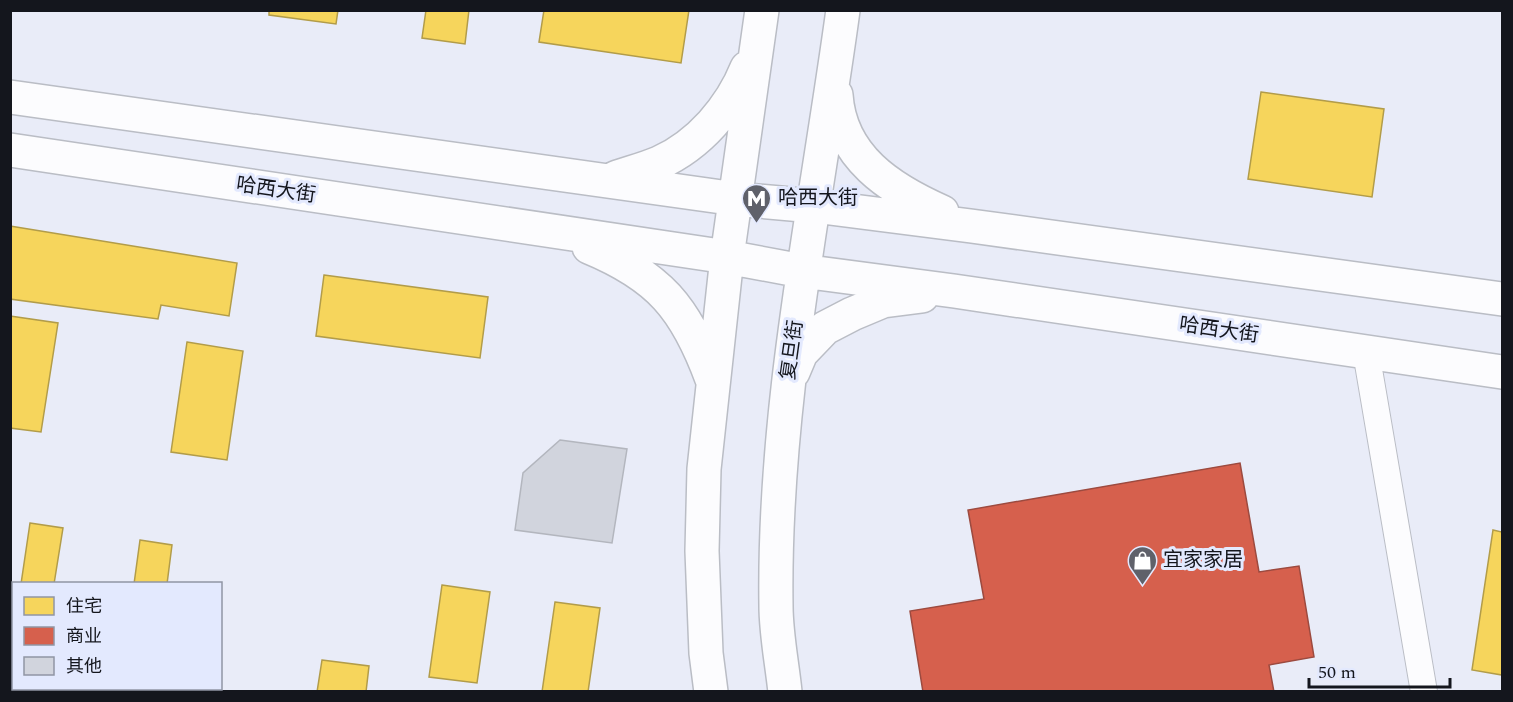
<svg xmlns="http://www.w3.org/2000/svg" width="1513" height="702" font-family="Spectral,'Noto Sans SC',serif">
  <style>
    .homes { fill: #f6d55c; stroke: #b29c49; stroke-width: 1.5 }
    .shops { fill: #d6604d; stroke: #9c4a3f; stroke-width: 1.5 }
    .building { fill: #d1d4dd; stroke: #b3b6be; stroke-width: 1.5 }
    .lines { fill: none; stroke-linecap: round; stroke-linejoin: round }
    .minor-casing { stroke: #babdc5; stroke-width: 28 }
    .major-casing { stroke: #babdc5; stroke-width: 36 }
    .minor { stroke: #fcfcfe; stroke-width: 26 }
    .major { stroke: #fcfcfe; stroke-width: 33 }
    .labels { text-anchor: middle; dominant-baseline: central; stroke-width: 6; stroke-linejoin: round; paint-order: stroke }
    .street-label { font-size: 20px; fill: #14161d; stroke: #e3e9fe }
    .poi-label { font-size: 20px; fill: #14161d; stroke: #e3e9fe; text-anchor: start }
  </style>
  <rect width="100%" height="100%" fill="#e9ecf8"/>
  <path class="homes" d="M 269,10 L 338,10 L 336,24 L 269,15 Z
    M 426,10 L 469,10 L 465,44 L 422,38 Z
    M 544,10 L 689,10 L 681,63 L 539,42 Z
    M 1261,92 L 1384,109 L 1372,197 L 1248,179 Z
    M 10,226 L 237,263 L 229,316 L 161,305 L 158,319 L 10,299 Z
    M 324,275 L 488,297 L 480,358 L 316,336 Z
    M 10,316 L 58,323 L 41,432 L 10,428 Z
    M 187,342 L 243,351 L 227,460 L 171,452 Z
    M 30,523 L 63,528 L 54,584 L 21,584 Z
    M 1493,530 L 1502,532 L 1502,675 L 1472,670 Z
    M 140,540 L 172,545 L 167,584 L 134,584 Z
    M 442,585 L 490,592 L 477,683 L 429,677 Z
    M 555,602 L 600,608 L 588,692 L 542,692 Z
    M 14,635 L 14,670 L 10,670 Z
    M 322,660 L 369,666 L 366,692 L 317,692 Z"/>
  <path class="shops" d="M 1240,463 L 1259,572 L 1299,566 L 1314,657 L 1269,665 L 1274,692 L 923,692 L 910,611 L 984,599 L 968,510 Z"/>
  <path class="building" d="M 560,440 L 627,449 L 612,543 L 515,530 L 523,473 Z"/>
  <g class="lines">
    <defs>
      <path id="minor" d="M 1366,352 L 1424,692"/>
      <path id="major" d="M 836,95 C 840,157 890,189 942,212
        M 10,97 L 736,199 L 814,206 L 971,226 L 1502,299
        M 10,150 L 727,257 L 802,271 L 954,291 L 1502,372
        M 615,178 C 629,173 645,169 659,163 C 699,145 731,108 747,68
        M 589,247 C 659,276 686,308 712,379
        M 793,372 L 801,353 L 825,328 L 852,314 L 883,301 L 922,296
        M 711,692 L 706,653 L 702,551 L 704,469 L 727,257 L 762,10
        M 785,692 C 782,663 776,634 776,606 C 773,405 816,208 843,10"/>
    </defs>
    <use href="#minor" class="minor-casing"/>
    <use href="#major" class="major-casing"/>
    <use href="#minor" class="minor"/>
    <use href="#major" class="major"/>
  </g>
  <defs>
    <symbol id="metro-pin" viewBox="-11 -11 22 30"><path d="M0 17L-7.5 6A9.5 9.5 0 1 1 7.5 6Z" fill="#5f616a" stroke="#e3e9fe"/><path d="M-5.5 5V-5H-3L0 0L3-5H5.5V5H3V-.5L0 4L-3-.5V5Z" fill="#fff"/></symbol>
    <symbol id="shop-pin" viewBox="-11 -11 22 30"><path d="M0 17L-7.5 6A9.5 9.5 0 1 1 7.5 6Z" fill="#5f616a" stroke="#e3e9fe"/><path d="M-5-2.5h2.3a2.7 3.5 0 0 1 5.4 0H5L5.5 6h-11ZM-1.5-2.5h3a1.5 2.3 0 0 0-3 0Z" fill="#fff"/></symbol>
  </defs>
  <g fill-rule="evenodd">
    <use href="#metro-pin" x="740" y="182" width="33" height="45"/>
    <use href="#shop-pin" x="1126" y="544" width="33" height="45"/>
  </g>
  <g class="labels">
    <g class="street-label">
      <text transform="translate(276 190) rotate(8)">哈西大街</text>
      <text transform="translate(1219 330) rotate(8)">哈西大街</text>
      <text transform="translate(792 350) rotate(-82)">复旦街</text>
    </g>
    <g class="poi-label">
      <text x="778" y="198">哈西大街</text>
      <text x="1163" y="560">宜家家居</text>
    </g>
  </g>
  <rect width="1513" height="702" fill="none" stroke="#14161d" stroke-width="24"/>
  <rect x="12" y="582" width="210" height="108" fill="#e3e9fe" stroke="#9095a4" stroke-width="1.5"/>
  <rect x="24" y="597" width="30" height="18" fill="#f6d55c" stroke="#9095a4" stroke-width="1.5"/>
  <text x="66" y="612" font-size="18" fill="#14161d">住宅</text>
  <rect x="24" y="627" width="30" height="18" fill="#d6604d" stroke="#9095a4" stroke-width="1.5"/>
  <text x="66" y="642" font-size="18" fill="#14161d">商业</text>
  <rect x="24" y="657" width="30" height="18" fill="#d1d4dd" stroke="#9095a4" stroke-width="1.5"/>
  <text x="66" y="672" font-size="18" fill="#14161d">其他</text>
  <path d="M1309 678v9h141v-9" fill="none" stroke="#14161d" stroke-width="3"/>
  <text x="1318" y="678" font-size="18" fill="#14161d" stroke="#e3e9fe" stroke-width="4.5" paint-order="stroke">50 m</text>
</svg>
